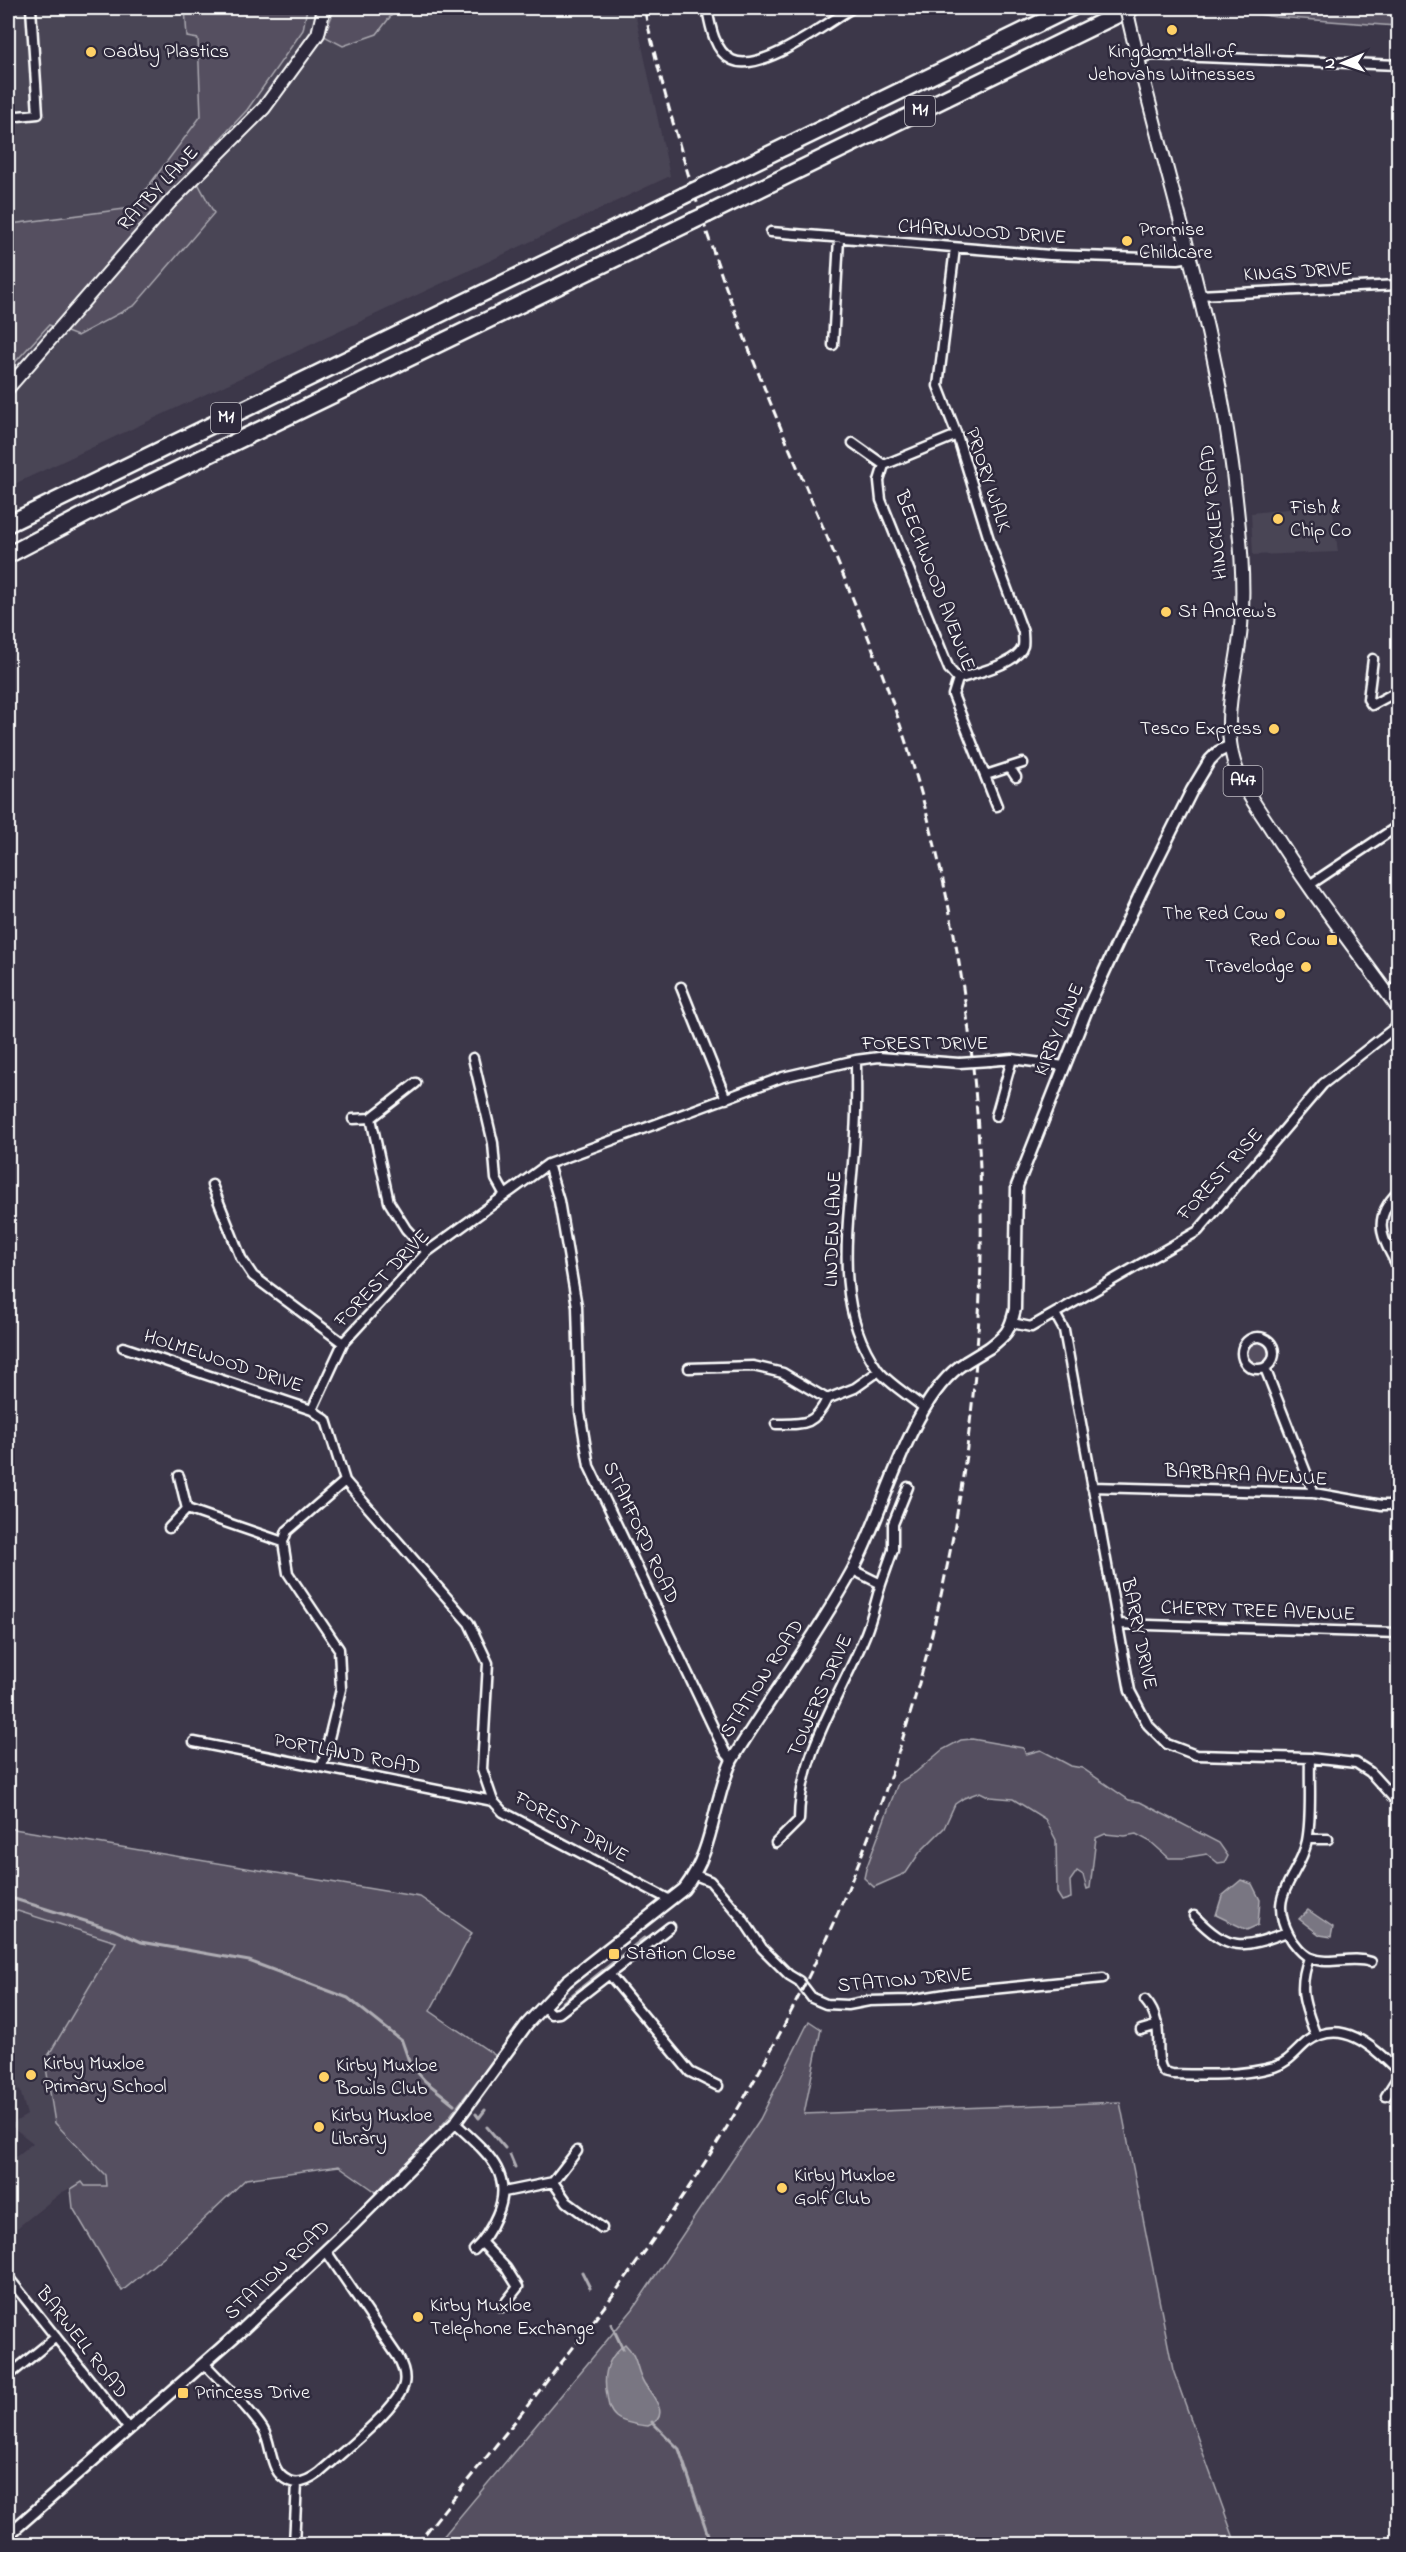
<svg xmlns="http://www.w3.org/2000/svg" width="1406" height="2552" font-family="'Indie Flower',sans-serif">
  <style>
    .built { fill: #494455 }
    .green { fill: #555060; stroke: #aaa8b0; stroke-width: 1.5 }
    .water { fill: #797682; stroke: #afadb4; stroke-width: 1.5 }
    .lines { fill: none; stroke-linecap: round; stroke-linejoin: round }
    .stream { stroke: #afadb4; stroke-width: 3 }
    .minor-casing { stroke: #fff; stroke-width: 13 }
    .tertiary-casing { stroke: #fff; stroke-width: 15 }
    .secondary-casing { stroke: #fff; stroke-width: 16 }
    .primary-casing { stroke: #fff; stroke-width: 16 }
    .motorway-casing { stroke: #fff; stroke-width: 20 }
    .minor { stroke: #2f2a3d; stroke-width: 8 }
    .tertiary { stroke: #2f2a3d; stroke-width: 10 }
    .secondary { stroke: #2f2a3d; stroke-width: 12 }
    .primary { stroke: #2f2a3d; stroke-width: 12 }
    .motorway { stroke: #2f2a3d; stroke-width: 15 }
    .rail { stroke: #fff; stroke-width: 3; stroke-dasharray: 9 4.5; stroke-linecap: butt }
    .minor-bridge-casing { stroke: #fff; stroke-width: 13; stroke-linecap: butt }
    .tertiary-bridge-casing { stroke: #fff; stroke-width: 15; stroke-linecap: butt }
    .primary-bridge-casing { stroke: #fff; stroke-width: 16; stroke-linecap: butt }
    .motorway-bridge-casing { stroke: #fff; stroke-width: 20; stroke-linecap: butt }
    .minor-bridge { stroke: #2f2a3d; stroke-width: 8 }
    .tertiary-bridge { stroke: #2f2a3d; stroke-width: 10 }
    .primary-bridge { stroke: #2f2a3d; stroke-width: 12 }
    .motorway-bridge { stroke: #2f2a3d; stroke-width: 15 }
    .poi-dot { fill: #ffd166; stroke: #2f2a3d; stroke-width: 2 }
    .labels { text-anchor: middle; dominant-baseline: central; stroke-width: 5; stroke-linejoin: round; paint-order: stroke }
    .shield { fill: #2f2a3d; stroke: #c1bfc5; stroke-width: 1.5 }
    .shield-label { font-size: 18px; font-weight: bold; fill: #fff }
    .poi-label { font-size: 20px; fill: #fff; stroke: #2f2a3d; text-anchor: start }
    .street-label { font-size: 20px; fill: #fff; stroke: #2f2a3d }
  </style>
  <rect width="100%" height="100%" fill="#3c3749"/>
  <filter id="ink" filterUnits="userSpaceOnUse"><feTurbulence type="fractalNoise" baseFrequency=".0167" numOctaves="2"/><feDisplacementMap in="SourceGraphic" scale="12" xChannelSelector="R" yChannelSelector="G"/><feConvolveMatrix kernelMatrix="1 2 1 2 8 2 1 2 1" color-interpolation-filters="sRGB"/></filter>
  <g filter="url(#ink)">
    <path class="built" d="M 8,8 L 634,8 L 670,176 L 8,487 Z
      M 1332,504 L 1338,552 L 1253,555 L 1251,513 Z
      M 8,1908 L 116,1942 L 45,2061 L 55,2123 L 105,2175 L 106,2186 L 85,2186 L 81,2182 L 61,2193 L 8,2235 L 8,2163 L 33,2143 L 10,2125 L 27,2115 L 20,2090 L 18,2091 L 8,2036 Z"/>
    <path class="green" d="M 185,8 L 307,8 L 303,30 L 247,110 L 191,170 L 214,213 L 135,305 L 77,336 L 49,325 L 8,370 L 8,231 L 11,224 L 132,208 L 201,116 L 198,39 L 187,37 Z
      M 335,8 L 397,8 L 377,34 L 343,46 L 324,36 Z
      M 1246,8 L 1398,8 L 1398,32 L 1396,26 L 1276,17 L 1239,11 Z
      M1246 1353a12 12 0 1 1 24 0a12 12 0 1 1-24 0Z
      M 972,1739 L 1023,1748 L 1026,1754 L 1041,1750 L 1071,1766 L 1082,1768 L 1129,1800 L 1140,1802 L 1219,1843 L 1228,1856 L 1225,1862 L 1218,1863 L 1207,1854 L 1183,1858 L 1169,1858 L 1151,1842 L 1136,1834 L 1125,1836 L 1105,1834 L 1096,1838 L 1090,1888 L 1087,1889 L 1083,1875 L 1077,1871 L 1070,1881 L 1071,1898 L 1062,1901 L 1057,1893 L 1056,1840 L 1045,1819 L 1013,1799 L 990,1797 L 980,1792 L 964,1798 L 955,1804 L 944,1828 L 920,1852 L 906,1873 L 874,1887 L 864,1878 L 866,1869 L 898,1783 L 915,1773 L 942,1750 L 961,1740 Z
      M 8,1828 L 420,1897 L 472,1933 L 430,2011 L 496,2056 L 449,2117 L 382,2196 L 339,2166 L 246,2179 L 168,2253 L 122,2291 L 73,2208 L 71,2189 L 82,2182 L 85,2186 L 106,2186 L 105,2175 L 55,2123 L 45,2061 L 116,1942 L 8,1908 Z
      M 809,2021 L 821,2029 L 804,2114 L 1120,2102 L 1173,2370 L 1236,2544 L 437,2544 L 633,2309 L 760,2119 Z"/>
    <path class="water" d="M 1241,1880 L 1252,1884 L 1260,1900 L 1258,1925 L 1247,1930 L 1216,1915 L 1222,1896 Z
      M 1308,1910 L 1333,1927 L 1331,1937 L 1320,1935 L 1299,1919 Z
      M 625,2344 C 639,2358 635,2368 644,2383 C 652,2396 673,2416 648,2426 C 638,2425 624,2423 616,2417 C 609,2411 608,2403 607,2395 C 602,2373 608,2357 625,2344 Z"/>
    <g class="lines">
      <path class="stream" d="M 8,1897 L 114,1930 L 141,1942 L 249,1961 L 348,1998 L 402,2041 L 410,2064 L 425,2081 L 454,2104
        M 562,2003 L 644,1938
        M 476,2114 L 479,2118 L 485,2110
        M 487,2127 L 505,2148
        M 510,2155 L 515,2167
        M 582,2272 L 590,2288
        M 611,2324 L 623,2349
        M 652,2422 L 679,2449 L 711,2544"/>
      <defs>
        <path id="minor" d="M 707,8 C 710,25 714,51 732,60 C 761,74 827,23 852,8
          M 1138,58 L 1152,55 L 1398,65
          M 8,117 L 38,114 L 31,8
          M 771,232 L 1050,255 L 1178,259 L 1190,257
          M 955,248 L 938,386 L 957,435 L 991,546 L 1023,632 C 1023,636 1024,642 1023,646 C 1018,664 975,673 958,679
          M 1199,295 L 1398,285
          M 833,345 L 839,239
          M 957,435 L 884,465 L 879,481 L 881,500 L 949,669 L 958,679
          M 853,443 L 884,465
          M 1373,659 L 1368,699 L 1372,705 L 1398,691
          M 958,679 L 953,695 L 997,806
          M 1397,711 L 1398,715
          M 1010,768 L 1016,777
          M 986,775 L 1023,763
          M 1308,886 L 1398,826
          M 681,987 L 726,1099
          M 1388,993 L 1398,986
          M 473,1058 L 493,1143 L 496,1179 L 505,1195
          M 856,1060 C 856,1084 857,1109 855,1133 C 852,1211 828,1301 878,1370 C 889,1384 910,1396 924,1408
          M 990,1061 L 1012,1059 L 1064,1066
          M 416,1083 L 371,1118 L 389,1202 L 406,1229 L 427,1252
          M 996,1116 L 1012,1059
          M 353,1119 L 371,1118
          M 548,1164 L 559,1201 L 577,1306 L 580,1412 L 589,1466 L 725,1752 L 732,1760
          M 212,1185 L 241,1258 L 253,1276 L 343,1343
          M 1398,1192 C 1371,1219 1382,1238 1398,1267
          M 1055,1314 L 1064,1330 L 1130,1691 L 1148,1725 L 1167,1744 L 1196,1755 L 1310,1758 L 1356,1763 L 1370,1772 L 1398,1803
          M 1012,1323 L 1031,1327 L 1198,1231 L 1323,1084 L 1398,1025
          M1242 1353a16 16 0 1 1 32 0a16 16 0 1 1-32 0Z
          M 123,1347 L 312,1410
          M 689,1368 L 753,1366 L 783,1373 L 827,1399
          M 1265,1368 L 1314,1493
          M 776,1424 C 804,1424 814,1426 827,1399 L 855,1388 L 879,1371
          M 179,1476 L 187,1509
          M 1092,1487 L 1314,1493 L 1382,1505 L 1398,1505
          M 169,1528 L 187,1509 L 283,1542
          M 881,1584 L 893,1550 L 893,1524 L 908,1487
          M 1117,1624 L 1398,1633
          M 194,1742 L 493,1801
          M 1310,1758 C 1309,1785 1312,1815 1307,1841 C 1299,1879 1266,1893 1289,1935 C 1293,1943 1303,1955 1311,1958 C 1330,1966 1351,1955 1371,1962
          M 322,1767 L 341,1689 L 339,1649 L 288,1573 L 283,1542 L 287,1531 L 345,1481
          M 1308,1839 L 1328,1839
          M 776,1843 L 799,1820 C 799,1754 842,1694 866,1633 C 872,1618 876,1600 881,1584 L 853,1570
          M 695,1875 L 710,1881 L 742,1918 L 762,1948 L 789,1975 L 799,1981 L 812,1998 L 826,2004 L 848,2005 L 869,2001 L 909,2000 L 952,1993 L 1103,1978
          M 670,1900 L 503,1812 L 493,1801 L 482,1769 L 488,1663 L 469,1623 L 345,1481 L 326,1420 L 312,1410 L 343,1343 L 427,1252 L 548,1164 L 783,1077 L 856,1060 L 879,1057 L 959,1063
          M 1194,1916 C 1229,1952 1242,1949 1287,1932
          M 1309,1958 C 1297,1990 1305,2006 1316,2036
          M 609,1974 L 690,2072 L 718,2086
          M 1145,2000 C 1168,2026 1151,2057 1164,2072 L 1172,2074 C 1205,2075 1242,2076 1274,2067 C 1289,2062 1295,2052 1307,2042 C 1342,2016 1374,2048 1398,2071
          M 543,2006 L 551,2014 L 559,2013 L 670,1927
          M 1141,2030 L 1158,2025
          M 1386,2096 L 1398,2077
          M 455,2123 C 483,2150 516,2172 497,2215 C 491,2229 485,2240 474,2250
          M 553,2182 L 577,2151
          M 504,2192 L 553,2182 L 567,2202 L 602,2228
          M 482,2243 L 506,2268 L 518,2287 L 502,2307
          M 8,2277 L 129,2429
          M 204,2363 C 223,2384 247,2405 263,2429 C 273,2445 268,2472 289,2481 C 300,2486 311,2479 319,2473 C 339,2455 399,2408 404,2384 C 406,2375 403,2366 398,2357 L 326,2251
          M 8,2376 L 56,2337
          M 294,2544 L 297,2483"/>
        <path id="tertiary" d="M 989,1348 C 1006,1335 1010,1331 1015,1309 L 1017,1186 L 1087,1009 L 1141,892 L 1192,790 L 1210,760 L 1218,752 L 1230,746
          M 8,2535 L 243,2329 L 354,2224 L 455,2123 L 527,2024 L 567,1981 L 684,1889 C 715,1849 712,1803 732,1760 C 771,1696 816,1637 852,1571 C 885,1513 909,1397 966,1362"/>
        <path id="secondary" d="M 8,388 L 170,202 L 264,108 L 318,34 L 324,8"/>
        <path id="primary" d="M 1129,21 C 1165,177 1218,330 1235,490 C 1240,535 1245,581 1241,627 C 1237,672 1221,717 1234,762 C 1241,786 1257,807 1270,827 C 1309,890 1355,948 1398,1008"/>
        <path id="motorway" d="M 700,188 L 1071,8
          M 708,214 L 1131,8
          M 8,524 L 683,196
          M 8,555 L 104,505 L 693,221"/>
      </defs>
      <use href="#minor" class="minor-casing"/>
      <use href="#tertiary" class="tertiary-casing"/>
      <use href="#secondary" class="secondary-casing"/>
      <use href="#primary" class="primary-casing"/>
      <use href="#motorway" class="motorway-casing"/>
      <use href="#minor" class="minor"/>
      <use href="#tertiary" class="tertiary"/>
      <use href="#secondary" class="secondary"/>
      <use href="#primary" class="primary"/>
      <use href="#motorway" class="motorway"/>
      <path class="rail" d="M 417,2544 C 519,2415 627,2288 714,2148 C 970,1738 1053,1238 915,772 C 880,653 828,541 780,426 C 723,290 676,151 644,8"/>
      <defs>
        <path id="minor-bridge" d="M 959,1063 L 990,1061"/>
        <path id="tertiary-bridge" d="M 966,1362 L 989,1348"/>
        <path id="primary-bridge" d="M 1126,8 L 1129,21"/>
        <path id="motorway-bridge" d="M 683,196 L 700,188
          M 693,221 L 708,214"/>
      </defs>
      <use href="#minor-bridge" class="minor-bridge-casing"/>
      <use href="#tertiary-bridge" class="tertiary-bridge-casing"/>
      <use href="#primary-bridge" class="primary-bridge-casing"/>
      <use href="#motorway-bridge" class="motorway-bridge-casing"/>
      <use href="#minor-bridge" class="minor-bridge"/>
      <use href="#tertiary-bridge" class="tertiary-bridge"/>
      <use href="#primary-bridge" class="primary-bridge"/>
      <use href="#motorway-bridge" class="motorway-bridge"/>
    </g>
  </g>
  <g class="poi-dot">
    <circle cx="1172" cy="30" r="6"/>
    <circle cx="91" cy="52" r="6"/>
    <circle cx="1127" cy="241" r="6"/>
    <circle cx="1278" cy="519" r="6"/>
    <circle cx="1166" cy="612" r="6"/>
    <circle cx="1274" cy="729" r="6"/>
    <circle cx="1280" cy="914" r="6"/>
    <rect x="1326" y="934" width="12" height="12" rx="3"/>
    <circle cx="1306" cy="967" r="6"/>
    <rect x="608" y="1948" width="12" height="12" rx="3"/>
    <circle cx="31" cy="2075" r="6"/>
    <circle cx="324" cy="2077" r="6"/>
    <circle cx="319" cy="2127" r="6"/>
    <circle cx="782" cy="2188" r="6"/>
    <circle cx="418" cy="2317" r="6"/>
    <rect x="177" y="2387" width="12" height="12" rx="3"/>
  </g>
  <g class="labels">
    <g class="shield">
      <rect x="905" y="96" width="30" height="30" rx="4.5"/>
      <rect x="211" y="403" width="30" height="30" rx="4.5"/>
      <rect x="1223.5" y="766" width="39" height="30" rx="4.5"/>
    </g>
    <g class="shield-label">
      <text x="920" y="111">M1</text>
      <text x="226" y="418">M1</text>
      <text x="1243" y="781">A47</text>
    </g>
    <g class="poi-label">
      <text x="103" y="52">Oadby Plastics</text>
      <text x="1172" y="52" text-anchor="middle">Kingdom Hall of<tspan x="1172" dy="23">Jehovahs Witnesses</tspan></text>
      <text x="1139" y="230">Promise<tspan x="1139" dy="23">Childcare</tspan></text>
      <text x="1290" y="508">Fish &amp;<tspan x="1290" dy="23">Chip Co</tspan></text>
      <text x="1178" y="612">St Andrew's</text>
      <text x="1262" y="729" text-anchor="end">Tesco Express</text>
      <text x="1268" y="914" text-anchor="end">The Red Cow</text>
      <text x="1320" y="940" text-anchor="end">Red Cow</text>
      <text x="1294" y="967" text-anchor="end">Travelodge</text>
      <text x="626" y="1954">Station Close</text>
      <text x="43" y="2064">Kirby Muxloe<tspan x="43" dy="23">Primary School</tspan></text>
      <text x="336" y="2066">Kirby Muxloe<tspan x="336" dy="23">Bowls Club</tspan></text>
      <text x="331" y="2116">Kirby Muxloe<tspan x="331" dy="23">Library</tspan></text>
      <text x="794" y="2176">Kirby Muxloe<tspan x="794" dy="23">Golf Club</tspan></text>
      <text x="430" y="2306">Kirby Muxloe<tspan x="430" dy="23">Telephone Exchange</tspan></text>
      <text x="195" y="2393">Princess Drive</text>
    </g>
    <g class="street-label">
      <text transform="translate(159 189) rotate(-47)">RATBY LANE</text>
      <text transform="translate(982 233) rotate(4)">CHARNWOOD DRIVE</text>
      <text transform="translate(1298 273) rotate(-3)">KINGS DRIVE</text>
      <text transform="translate(987 480) rotate(72)">PRIORY WALK</text>
      <text transform="translate(1215 512) rotate(-96)">HINCKLEY ROAD</text>
      <text transform="translate(934 581) rotate(69)">BEECHWOOD AVENUE</text>
      <text transform="translate(1060 1030) rotate(-67)">KIRBY LANE</text>
      <text x="925" y="1044">FOREST DRIVE</text>
      <text transform="translate(1221 1175) rotate(-48)">FOREST RISE</text>
      <text transform="translate(834 1229) rotate(-88)">LINDEN LANE</text>
      <text transform="translate(383 1279) rotate(-46)">FOREST DRIVE</text>
      <text transform="translate(223 1362) rotate(18)">HOLMEWOOD DRIVE</text>
      <text transform="translate(1246 1476) rotate(3)">BARBARA AVENUE</text>
      <text transform="translate(640 1533) rotate(65)">STAMFORD ROAD</text>
      <text transform="translate(1258 1612) rotate(2)">CHERRY TREE AVENUE</text>
      <text transform="translate(1138 1634) rotate(78)">BARRY DRIVE</text>
      <text transform="translate(763 1679) rotate(-57)">STATION ROAD</text>
      <text transform="translate(821 1696) rotate(-66)">TOWERS DRIVE</text>
      <text transform="translate(347 1755) rotate(11)">PORTLAND ROAD</text>
      <text transform="translate(571 1828) rotate(29)">FOREST DRIVE</text>
      <text transform="translate(905 1981) rotate(-5)">STATION DRIVE</text>
      <text transform="translate(278 2271) rotate(-43)">STATION ROAD</text>
      <text transform="translate(81 2343) rotate(52)">BARWELL ROAD</text>
    </g>
  </g>
  <rect width="1406" height="2552" fill="none" stroke="#2f2a3d" stroke-width="30"/>
  <rect x="15" y="15" width="1376" height="2522" fill="none" stroke="#fff" stroke-width="2" filter="url(#ink)"/>
  <g transform="translate(1343 63) rotate(268)" stroke="#2f2a3d" stroke-width="4.5" paint-order="stroke">
  <path d="M0-4.5L10 22L0 15L-10 22Z" fill="#ffffff"/>
  <text y="-9" font-size="16" font-weight="bold" text-anchor="middle" fill="#ffffff">N</text>
  </g>
</svg>
